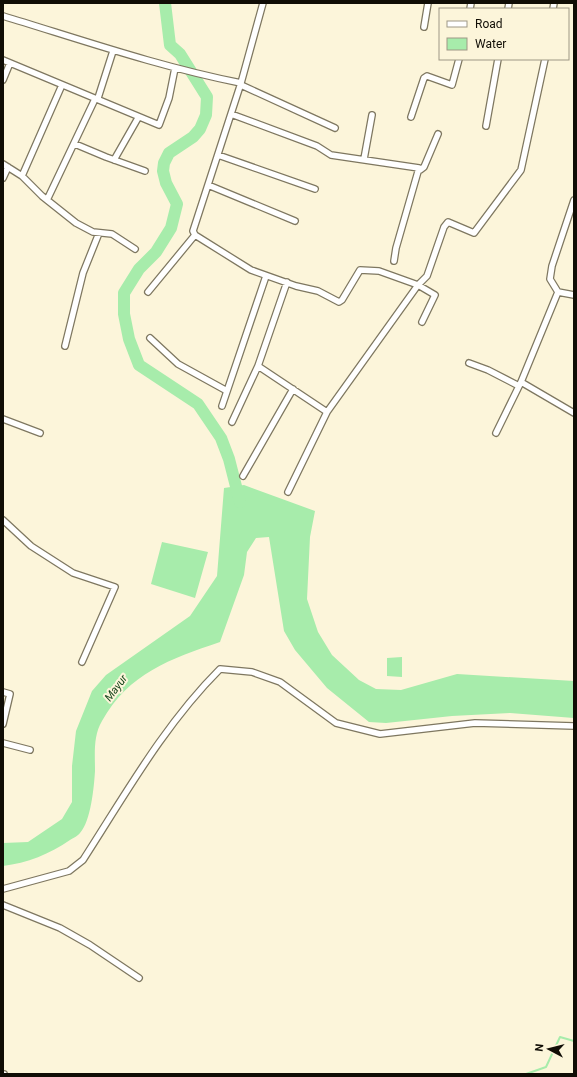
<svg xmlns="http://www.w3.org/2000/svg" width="577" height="1077" font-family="Roboto,sans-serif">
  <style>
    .water { fill: #a7ecab }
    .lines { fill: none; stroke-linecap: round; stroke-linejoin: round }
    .stream { stroke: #a7ecab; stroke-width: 2 }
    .river { stroke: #a7ecab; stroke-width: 12 }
    .minor-casing { stroke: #7e7760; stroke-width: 8 }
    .minor { stroke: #fff; stroke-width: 5.5 }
    .labels { text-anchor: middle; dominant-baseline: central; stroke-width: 4; stroke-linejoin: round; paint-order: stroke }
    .water-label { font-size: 11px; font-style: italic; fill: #124219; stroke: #fcf5da }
  </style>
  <rect width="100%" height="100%" fill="#fcf5da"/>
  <path class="water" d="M 244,485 L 315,511 L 310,537 L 307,599 L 318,632 L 332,655 L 359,680 L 376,689 L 401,690 L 457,674 L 574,681 L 574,718 L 510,713 L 452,716 L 386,723 L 369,722 L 327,688 L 295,650 L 284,631 L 269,537 L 256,538 L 247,552 L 244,575 L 220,642 C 170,659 129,673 102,721 C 93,736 95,754 95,771 C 94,787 91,821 80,833 C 78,836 73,838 70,840 C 50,854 27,863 3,866 L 3,843 L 28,842 L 62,819 L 72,802 L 72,766 L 76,731 L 92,691 L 106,675 L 190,616 L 217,576 L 224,488 Z
    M 162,542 L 208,552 L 195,598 L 151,584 Z
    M 402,657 L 402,677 L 387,676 L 387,658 Z"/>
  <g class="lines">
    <path class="stream" d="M 526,1074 L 546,1067 L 560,1037 L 574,1041"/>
    <path class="river" d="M 165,3 L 170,45 L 180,54 L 207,97 L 206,115 L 200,129 L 193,137 L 169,153 L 164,163 L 163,171 L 166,183 L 177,204 L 171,228 L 156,252 L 139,269 L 124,293 L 124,314 L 129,339 L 139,365 L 198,404 L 221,438 L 229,459 L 240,502"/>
    <defs>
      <path id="minor" d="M 470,9 L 471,3
        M 508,9 L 509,3
        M 553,9 L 554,3
        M 3,16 C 82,40 160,67 241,83 L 263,3
        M 424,27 L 428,3
        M 3,60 L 159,125 L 169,98 L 175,68
        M 3,80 L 10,63
        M 241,83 L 193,231 L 195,235 L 251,270 L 296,286 L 318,291 L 339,302 L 342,300 L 360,270 L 379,271 L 418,285 L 427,276 L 444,227 L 448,222 L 474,233 L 521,170 L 545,59
        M 241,85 L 335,128
        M 231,114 L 317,146 L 331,155 L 419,168 L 396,248 L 394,261
        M 411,117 L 424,78 L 427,76 L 452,85 L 459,59
        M 486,126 L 498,59
        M 75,144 L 106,157 L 145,171
        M 218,155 L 315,189
        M 364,159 L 372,115
        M 114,160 L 138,118
        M 3,164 L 22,176 L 42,196 L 76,223 L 93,232 L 112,234 L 135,249
        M 420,170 L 424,167 L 438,134
        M 22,176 L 62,85
        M 3,178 L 8,167
        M 208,185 L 295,221
        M 47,200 L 95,99 L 98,98 L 113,51
        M 574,200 L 552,266 L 550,279 L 558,292 L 574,295
        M 287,282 L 258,366 L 327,412 L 288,492
        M 148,292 L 195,235
        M 150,338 L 178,364 L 227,391
        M 65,346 L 83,273 L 99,233
        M 469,363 L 488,370 L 519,386
        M 521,382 L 574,413
        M 222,406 L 266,276
        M 327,412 L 418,285 L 435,295 L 422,322
        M 3,419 L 40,433
        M 232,422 L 258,366
        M 496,433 L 521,382 L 558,292
        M 243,476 L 293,389
        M 3,520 L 31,546 L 73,573 L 115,587 L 82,662
        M 3,692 L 10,694 L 3,724
        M 3,743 L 30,750
        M 3,889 L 69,871 L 83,860 C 125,795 164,725 220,669 L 252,672 L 280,682 L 336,723 L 380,734 L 475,723 L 574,726
        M 3,905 L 60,928 L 90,945 L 139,978
        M 3,1074 L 4,1074"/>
    </defs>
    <use href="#minor" class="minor-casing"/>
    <use href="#minor" class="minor"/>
  </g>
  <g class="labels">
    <g class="water-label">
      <text transform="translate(116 688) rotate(-53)">Mayur</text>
    </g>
  </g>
  <rect width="577" height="1077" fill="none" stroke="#100d05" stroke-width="8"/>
  <rect x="439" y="8" width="130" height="52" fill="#fcf5da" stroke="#9e9885"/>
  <rect x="447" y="21" width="20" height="6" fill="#ffffff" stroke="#9e9885"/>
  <text x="475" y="28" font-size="12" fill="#100d05">Road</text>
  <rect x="447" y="38" width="20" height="12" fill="#a7ecab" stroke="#9e9885"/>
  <text x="475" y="48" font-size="12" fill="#100d05">Water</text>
  <g transform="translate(549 1049) rotate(277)" stroke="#fcf5da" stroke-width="3" paint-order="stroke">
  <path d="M0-3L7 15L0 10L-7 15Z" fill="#100d05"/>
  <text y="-6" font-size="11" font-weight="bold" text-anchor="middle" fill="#100d05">N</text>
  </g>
</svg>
